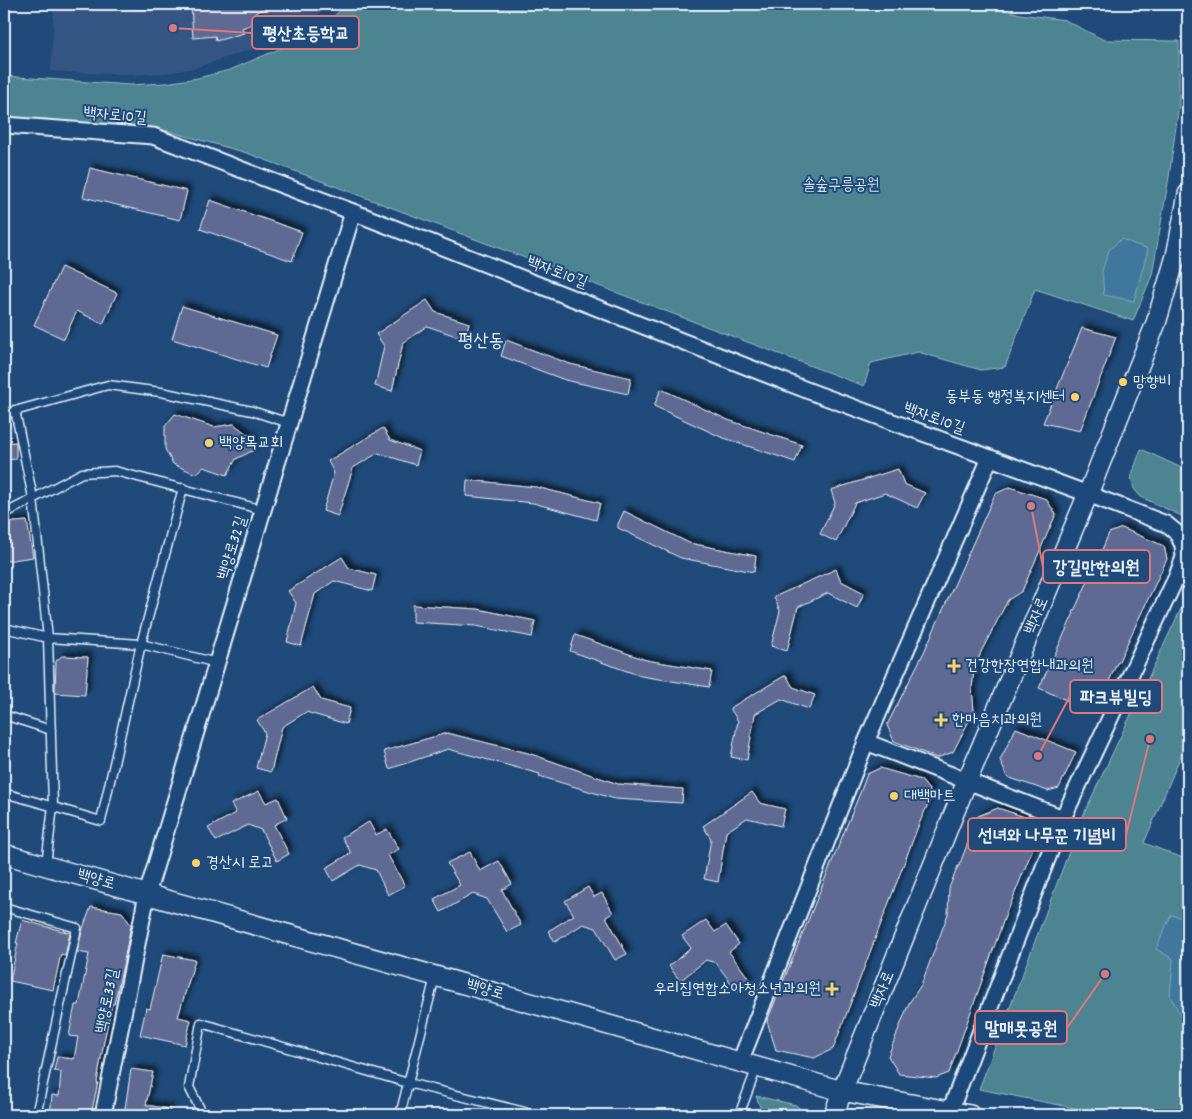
<svg xmlns="http://www.w3.org/2000/svg" width="1192" height="1119" font-family="Dekko,'Poor Story',sans-serif">
  <style>
    .built { fill: #365784 }
    .green { fill: #4e8491; stroke: #9bbac4 }
    .water { fill: #40789d; stroke: #83a8c1 }
    .building { fill: #5f6a94; stroke: #e8f1f8; filter: url(#shadow) }
    .lines { fill: none; stroke-linecap: round; stroke-linejoin: round }
    .service-casing { stroke: #e8f1f8; stroke-width: 11 }
    .minor-casing { stroke: #e8f1f8; stroke-width: 19 }
    .tertiary-casing { stroke: #e8f1f8; stroke-width: 22 }
    .service { stroke: #1f4a7a; stroke-width: 8 }
    .minor { stroke: #1f4a7a; stroke-width: 15 }
    .tertiary { stroke: #1f4a7a; stroke-width: 19 }
    .poi-dot { fill: #ffd166; stroke: #1f4a7a; stroke-width: 2 }
    .labels { text-anchor: middle; dominant-baseline: central; stroke-width: 4; stroke-linejoin: round; paint-order: stroke }
    .street-label { font-size: 16px; fill: #e8f1f8; stroke: #1f4a7a }
    .park-label { font-size: 16px; fill: #d1e1e9; stroke: #1f4a7a }
    .poi-label { font-size: 16px; fill: #e8f1f8; stroke: #1f4a7a; text-anchor: start }
    .quarter-label { font-size: 19px; fill: #e8f1f8; stroke: #1f4a7a }
    .leader { fill: none; stroke: #dd787b; stroke-width: 2 }
    .callout-dot { fill: #dd787b; stroke: #1f4a7a; stroke-width: 2 }
    .callout { fill: #1f4a7a; stroke: #dd787b; stroke-width: 2 }
    .callout-label { font-size: 18px; text-anchor: middle; font-weight: bold; fill: #e8f1f8 }
  </style>
  <defs>
    <filter id="shadow"><feDropShadow dx="4" dy="-4" stdDeviation="2.5" flood-color="#0009"/></filter>
  </defs>
  <rect width="100%" height="100%" fill="#1f4a7a"/>
  <filter id="ink" filterUnits="userSpaceOnUse"><feTurbulence type="fractalNoise" baseFrequency=".02" numOctaves="2"/><feDisplacementMap in="SourceGraphic" scale="10" xChannelSelector="R" yChannelSelector="G"/><feConvolveMatrix kernelMatrix="1 2 1 2 8 2 1 2 1" color-interpolation-filters="sRGB"/></filter>
  <g filter="url(#ink)">
    <path class="built" d="M 54,4 L 331,4 L 325,10 L 261,46 L 194,68 L 166,73 L 128,75 L 51,71 Z"/>
    <path class="green" d="M 89,4 L 159,4 L 153,10 L 92,7 Z
      M 347,4 L 984,4 L 1020,14 L 1065,20 L 1104,40 L 1179,41 L 1179,105 L 1169,177 L 1152,275 L 1133,321 L 1035,289 L 1005,367 L 981,370 L 918,352 L 871,363 L 864,386 L 247,153 L 157,128 L 4,116 L 4,76 L 130,85 L 165,83 L 198,78 L 230,70 L 284,47 L 328,22 Z
      M 1141,449 L 1188,471 L 1188,519 L 1141,497 L 1134,489 L 1131,477 Z
      M 1188,594 L 1188,739 L 1144,843 L 1188,860 L 1188,1115 L 1109,1115 L 979,1089 L 1081,820 Z
      M 756,1096 L 796,1105 L 807,1115 L 763,1115 Z"/>
    <path class="water" d="M 1121,239 L 1148,249 L 1134,301 L 1104,295 L 1102,271 L 1109,250 Z
      M 1171,915 L 1188,919 L 1188,1022 L 1184,1021 L 1170,996 L 1173,959 L 1156,949 Z"/>
    <path class="building" d="M 191,4 L 275,4 L 255,13 L 258,22 L 242,28 L 244,33 L 216,41 L 215,36 L 193,38 Z
      M 90,168 L 187,191 L 180,220 L 83,197 Z
      M 210,200 L 302,232 L 292,261 L 200,229 Z
      M 61,267 L 117,293 L 103,324 L 77,311 L 64,339 L 34,325 Z
      M 427,300 L 435,312 L 469,323 L 465,339 L 427,326 L 403,343 L 392,391 L 375,386 L 384,346 L 376,334 Z
      M 182,306 L 277,335 L 266,368 L 172,339 Z
      M 1082,328 L 1116,337 L 1080,431 L 1043,423 Z
      M 506,340 L 570,364 L 631,378 L 628,394 L 565,380 L 501,356 Z
      M 661,389 L 728,420 L 802,445 L 795,462 L 721,437 L 654,406 Z
      M 175,414 L 214,427 L 234,424 L 252,438 L 254,450 L 236,459 L 227,475 L 204,467 L 196,474 L 173,464 L 165,449 L 165,426 Z
      M 383,428 L 390,440 L 420,451 L 416,465 L 378,453 L 353,468 L 338,516 L 323,511 L 334,473 L 328,461 Z
      M 16,442 L 16,459 L 4,460 L 4,443 Z
      M 898,469 L 904,484 L 925,493 L 917,508 L 885,493 L 855,503 L 836,542 L 820,534 L 835,503 L 831,490 Z
      M 467,480 L 536,487 L 600,503 L 596,520 L 533,503 L 466,496 Z
      M 1010,487 L 1046,499 L 1056,514 L 1022,591 L 1008,600 L 981,652 L 974,671 L 972,688 L 974,711 L 953,752 L 937,758 L 894,741 L 887,725 L 924,652 L 995,494 Z
      M 624,511 L 689,543 L 756,556 L 754,572 L 681,558 L 618,528 L 618,524 Z
      M 27,521 L 33,557 L 6,561 L 4,546 L 4,523 Z
      M 1122,528 L 1164,546 L 1167,559 L 1118,663 L 1117,663 L 1095,713 L 1039,688 L 1074,613 L 1073,613 L 1097,562 L 1109,533 Z
      M 342,557 L 349,568 L 376,575 L 372,591 L 334,581 L 315,594 L 301,646 L 287,642 L 296,603 L 288,591 Z
      M 836,569 L 841,581 L 864,593 L 857,608 L 828,593 L 798,607 L 787,651 L 771,646 L 780,611 L 774,597 Z
      M 413,605 L 478,609 L 535,621 L 532,637 L 476,626 L 413,622 Z
      M 575,635 L 646,660 L 712,671 L 709,687 L 641,676 L 570,651 Z
      M 62,656 L 88,657 L 85,695 L 55,693 L 56,661 Z
      M 786,675 L 793,687 L 815,695 L 809,709 L 781,699 L 755,714 L 747,760 L 731,757 L 738,721 L 730,708 Z
      M 313,687 L 321,700 L 350,708 L 346,724 L 306,712 L 282,727 L 271,772 L 256,768 L 265,733 L 257,720 Z
      M 1016,728 L 1076,752 L 1059,788 L 1048,791 L 1007,777 L 1000,760 Z
      M 447,733 L 528,753 L 618,784 L 683,789 L 682,803 L 615,799 L 539,776 L 540,774 L 448,749 L 389,769 L 384,751 Z
      M 880,768 L 921,780 L 930,791 L 929,802 L 919,824 L 833,1049 L 814,1058 L 776,1050 L 767,1021 L 860,793 L 867,774 Z
      M 259,791 L 266,803 L 278,798 L 287,818 L 274,825 L 289,854 L 277,861 L 261,830 L 248,825 L 216,841 L 208,828 L 236,813 L 231,804 Z
      M 752,792 L 760,803 L 785,809 L 781,826 L 747,818 L 726,832 L 718,882 L 704,879 L 711,839 L 703,826 Z
      M 998,808 L 1043,823 L 1009,908 L 1008,908 L 949,1073 L 936,1078 L 899,1074 L 888,1056 L 909,1003 L 921,985 L 939,938 L 948,914 L 949,888 L 958,866 L 959,866 L 978,816 Z
      M 369,822 L 376,835 L 387,829 L 399,849 L 388,855 L 405,886 L 388,895 L 376,870 L 360,865 L 333,881 L 326,868 L 351,853 L 342,837 Z
      M 470,852 L 480,871 L 499,861 L 512,884 L 502,890 L 521,925 L 507,932 L 487,899 L 473,894 L 441,912 L 434,899 L 460,885 L 447,863 Z
      M 588,887 L 594,897 L 602,893 L 613,913 L 606,917 L 627,954 L 615,960 L 596,928 L 583,924 L 555,942 L 548,931 L 574,915 L 565,901 Z
      M 91,907 L 122,912 L 131,925 L 124,961 L 114,1004 L 112,1004 L 104,1041 L 97,1082 L 98,1082 L 91,1115 L 50,1115 L 52,1095 L 59,1096 L 61,1072 L 54,1071 L 57,1057 L 74,1059 L 78,1037 L 69,1036 L 75,1005 L 79,1005 L 89,954 L 77,952 L 83,928 Z
      M 22,920 L 70,933 L 65,956 L 61,954 L 53,990 L 10,981 L 18,943 L 16,943 Z
      M 706,920 L 715,932 L 726,925 L 739,944 L 729,952 L 750,980 L 737,991 L 716,963 L 706,960 L 680,981 L 669,966 L 691,948 L 682,936 Z
      M 163,954 L 195,960 L 178,1017 L 191,1020 L 185,1045 L 140,1035 L 146,1008 L 150,1009 Z
      M 131,1069 L 153,1072 L 146,1105 L 170,1109 L 169,1115 L 124,1115 Z"/>
    <g class="lines">
      <defs>
        <path id="service" d="M 15,410 L 33,498 L 48,638 L 53,806 L 46,865
          M 4,414 L 108,385 L 161,392 L 252,411 L 289,423
          M 4,514 L 82,473 L 115,471 L 263,510
          M 4,628 L 48,638 L 141,644 L 217,663
          M 4,715 L 51,730
          M 4,793 L 47,805 L 101,821 L 141,644 L 183,488
          M 4,907 L 77,928 L 36,1115
          M 203,1115 L 189,1087 L 201,1023 L 408,1083 L 537,1115
          M 400,1115 L 435,977
          M 739,1115 L 757,1067"/>
        <path id="minor" d="M 4,125 L 153,136 L 353,212 L 809,391 L 1088,494 L 1166,524 L 1177,533 L 1183,545 L 1184,557 L 1177,576 L 1063,818 L 950,1111
          M 866,742 L 1063,818
          M 740,1062 L 866,742 L 990,458
          M 103,1115 L 147,894 L 353,212"/>
        <path id="tertiary" d="M 4,854 L 842,1091 L 970,1115
          M 834,1115 L 842,1091 L 967,781 L 1088,494 L 1156,323 L 1176,256 L 1188,194"/>
      </defs>
      <use href="#service" class="service-casing"/>
      <use href="#minor" class="minor-casing"/>
      <use href="#tertiary" class="tertiary-casing"/>
      <use href="#service" class="service"/>
      <use href="#minor" class="minor"/>
      <use href="#tertiary" class="tertiary"/>
    </g>
  </g>
  <g class="poi-dot">
    <circle cx="1123" cy="382" r="5"/>
    <circle cx="1075" cy="397" r="5"/>
    <circle cx="209" cy="443" r="5"/>
    <path d="M951.5 658.5h5v5h5v5h-5v5h-5v-5h-5v-5h5z"/>
    <path d="M938.5 712.5h5v5h5v5h-5v5h-5v-5h-5v-5h5z"/>
    <circle cx="894" cy="796" r="5"/>
    <circle cx="196" cy="863" r="5"/>
    <path d="M829.5 981.5h5v5h5v5h-5v5h-5v-5h-5v-5h5z"/>
  </g>
  <g class="labels">
    <g class="street-label">
      <text transform="translate(115 116) rotate(5)">백자로10길</text>
      <text transform="translate(557 273) rotate(21)">백자로10길</text>
      <text transform="translate(934 419) rotate(20)">백자로10길</text>
      <text transform="translate(233 548) rotate(-73)">백양로32길</text>
      <text transform="translate(1037 616) rotate(-67)">백자로</text>
      <text transform="translate(96 880) rotate(16)">백양로</text>
      <text transform="translate(485 990) rotate(16)">백양로</text>
      <text transform="translate(883 990) rotate(-68)">백자로</text>
      <text transform="translate(108 1001) rotate(-79)">백양로33길</text>
    </g>
    <g class="park-label">
      <text x="841" y="185">솔숲구릉공원</text>
    </g>
    <g class="poi-label">
      <text x="1133" y="382">망향비</text>
      <text x="1065" y="397" text-anchor="end">동부동 행정복지센터</text>
      <text x="219" y="443">백양목교회</text>
      <text x="965" y="666">건강한장연합내과의원</text>
      <text x="952" y="720">한마음치과의원</text>
      <text x="904" y="796">대백마트</text>
      <text x="206" y="863">경산시 로고</text>
      <text x="821" y="989" text-anchor="end">우리집연합소아청소년과의원</text>
    </g>
    <g class="quarter-label">
      <text x="481" y="342">평산동</text>
    </g>
  </g>
  <path class="leader" d="M173 28L252 33M1031 506L1043 567M1038 756L1070 696M1150 739L1126 835M1105 974L1067 1028"/>
  <g class="callout-dot">
    <circle cx="173" cy="28" r="5"/>
    <circle cx="1031" cy="506" r="5"/>
    <circle cx="1038" cy="756" r="5"/>
    <circle cx="1150" cy="739" r="5"/>
    <circle cx="1105" cy="974" r="5"/>
  </g>
  <g class="callout">
    <rect x="252" y="16" width="107" height="33" rx="5"/>
    <rect x="1043" y="550" width="107" height="33" rx="5"/>
    <rect x="1070" y="680" width="92" height="33" rx="5"/>
    <rect x="968" y="818" width="158" height="33" rx="5"/>
    <rect x="975" y="1011" width="92" height="33" rx="5"/>
  </g>
  <g class="callout-label">
    <text x="306" y="39">평산초등학교</text>
    <text x="1096" y="573">강길만한의원</text>
    <text x="1116" y="703">파크뷰빌딩</text>
    <text x="1047" y="841">선녀와 나무꾼 기념비</text>
    <text x="1021" y="1034">말매못공원</text>
  </g>
  <rect width="1192" height="1119" fill="none" stroke="#1f4a7a" stroke-width="20"/>
  <rect x="10" y="10" width="1172" height="1099" fill="none" stroke="#e8f1f8" stroke-width="2" filter="url(#ink)"/>
</svg>
